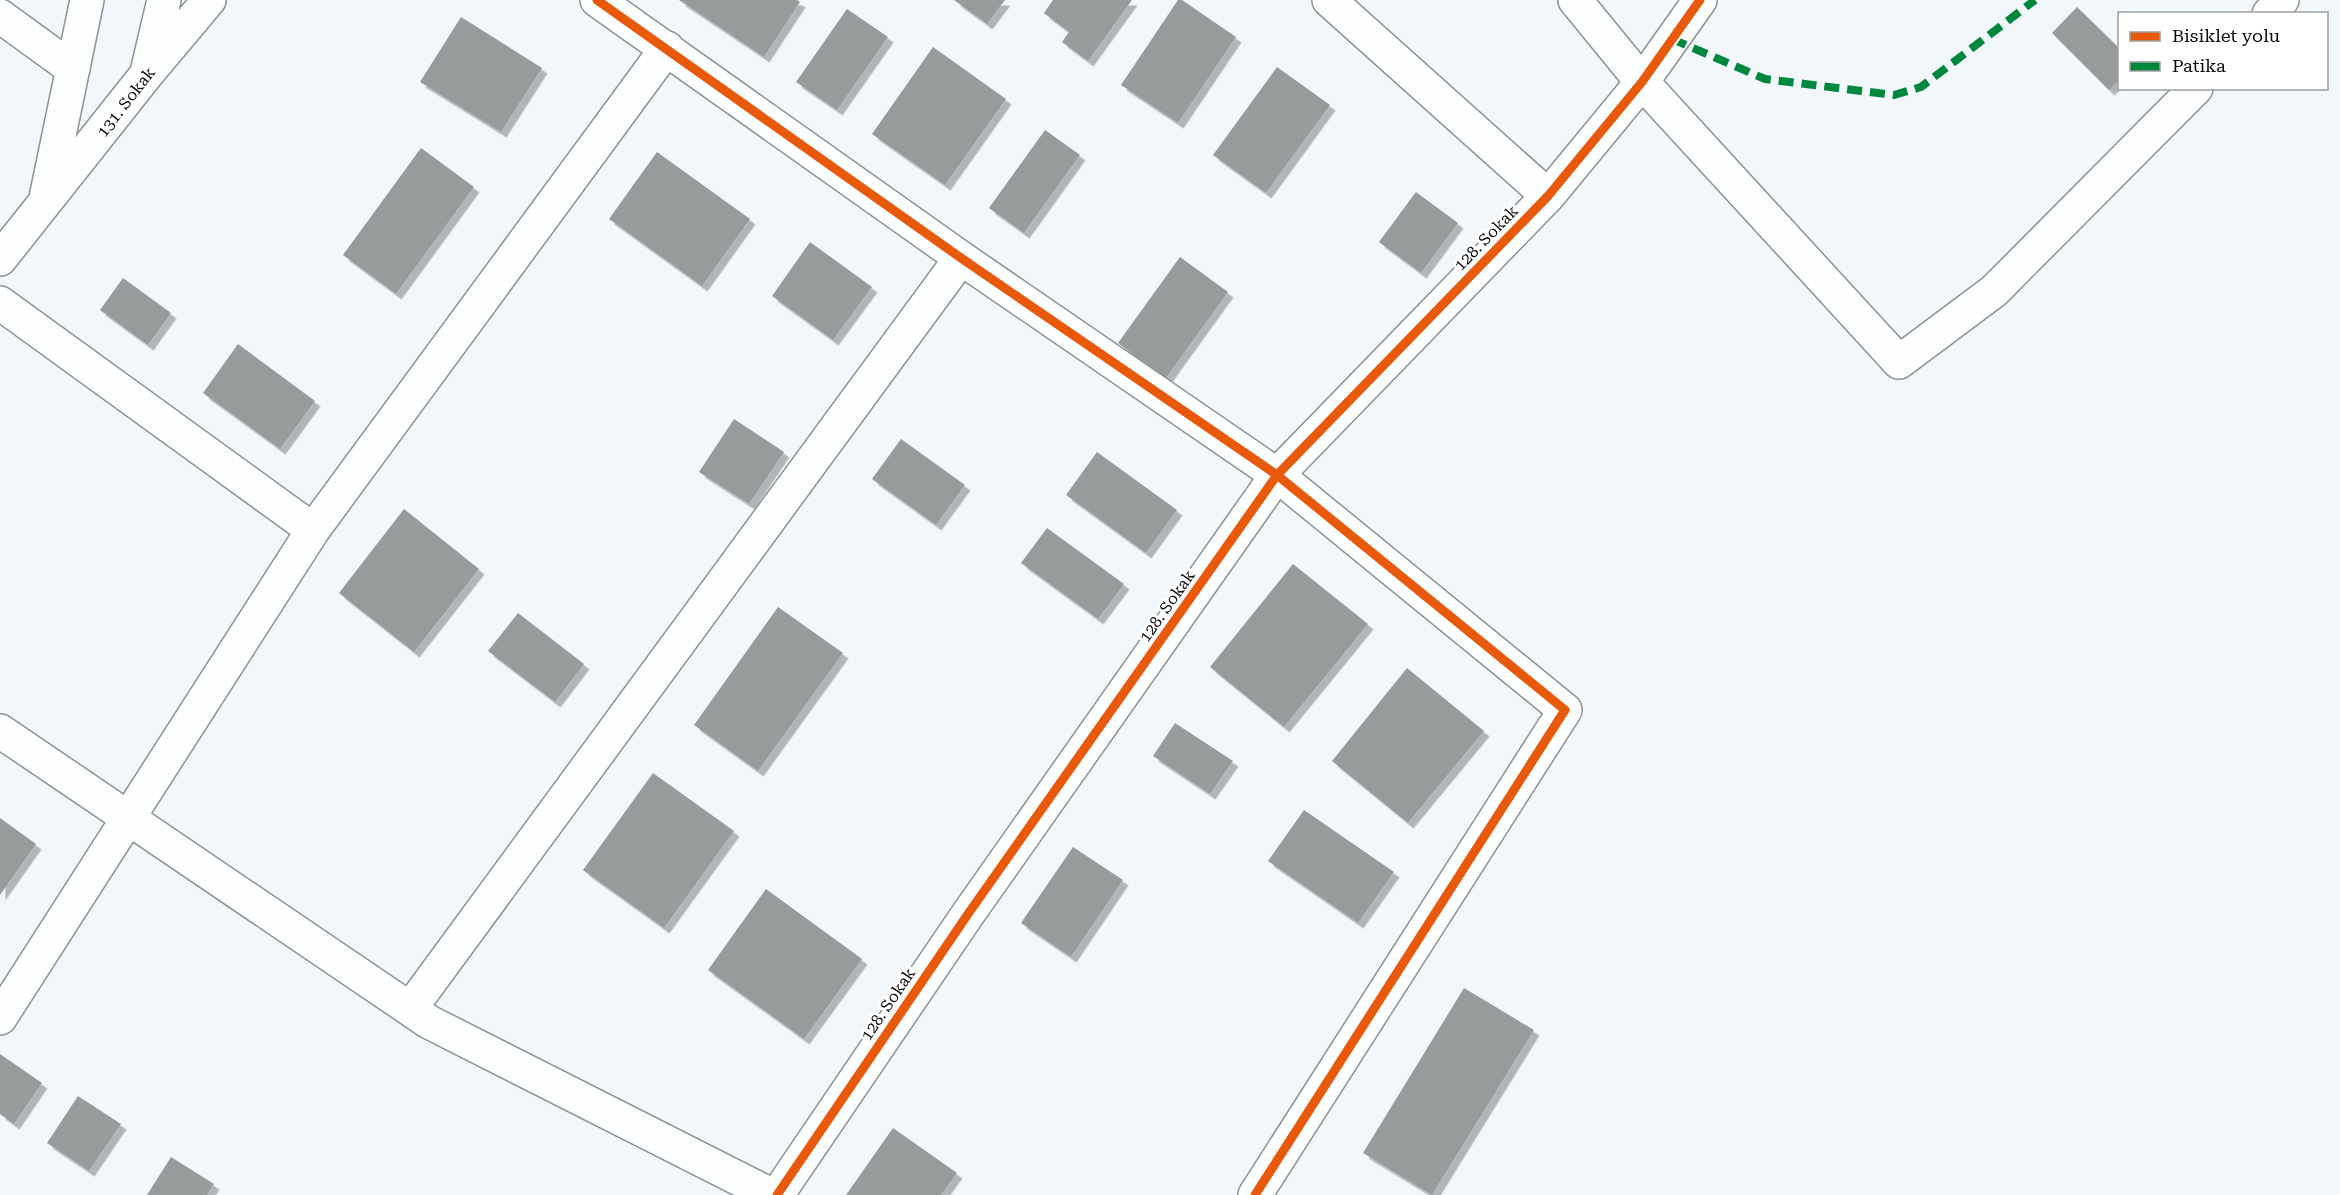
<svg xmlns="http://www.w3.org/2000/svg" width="2340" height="1195" font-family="'Roboto Serif',serif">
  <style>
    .building { fill: #979b9c; filter: url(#shadow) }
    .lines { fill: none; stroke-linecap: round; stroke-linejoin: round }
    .minor-casing { stroke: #8f9293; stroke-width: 36 }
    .tertiary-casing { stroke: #8f9293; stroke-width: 36 }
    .minor { stroke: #fdfefe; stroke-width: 33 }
    .tertiary { stroke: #fdfefe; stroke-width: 33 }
    .quiet { stroke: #00873e; stroke-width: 8; stroke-dasharray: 15 8; stroke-linecap: butt }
    .cycleway-casing { stroke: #fff; stroke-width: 13 }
    .cycleway { stroke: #e8590c; stroke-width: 9 }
    .labels { text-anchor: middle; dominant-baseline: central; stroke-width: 6; stroke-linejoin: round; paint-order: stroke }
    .street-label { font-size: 16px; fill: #0c0c0c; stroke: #fff }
  </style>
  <defs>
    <filter id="shadow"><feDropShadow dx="5.5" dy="5.5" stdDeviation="0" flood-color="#0004"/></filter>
  </defs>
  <rect width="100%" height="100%" fill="#f1f7fa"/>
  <path class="building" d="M 679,0 L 797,0 L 800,2 L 764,57 Z
    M 954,0 L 1005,0 L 987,24 Z
    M 1053,0 L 1132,0 L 1088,61 L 1062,42 L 1069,32 L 1044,13 Z
    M 1178,0 L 1182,0 L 1236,37 L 1178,123 L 1121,85 Z
    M 2077,7 L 2120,49 L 2120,79 L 2109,90 L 2052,33 Z
    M 847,9 L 888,37 L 837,110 L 796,82 Z
    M 461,17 L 542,68 L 501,132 L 420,82 Z
    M 933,47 L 1006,99 L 945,185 L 872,134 Z
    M 1277,67 L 1330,105 L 1266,193 L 1213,155 Z
    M 1045,130 L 1080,155 L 1024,233 L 989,208 Z
    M 421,148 L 474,187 L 396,294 L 343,255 Z
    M 657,152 L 750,219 L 702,286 L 609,219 Z
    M 1416,192 L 1458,223 L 1421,273 L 1379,242 Z
    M 810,242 L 872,287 L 833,340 L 772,296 Z
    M 1180,257 L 1228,292 L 1166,378 L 1118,343 Z
    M 123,278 L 171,313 L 148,345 L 100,310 Z
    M 238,344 L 315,401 L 280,449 L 203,393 Z
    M 734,419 L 784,452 L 749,504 L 699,472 Z
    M 901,439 L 965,485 L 936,525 L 872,479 Z
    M 1097,452 L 1177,510 L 1146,553 L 1066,495 Z
    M 404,509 L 479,569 L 414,652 L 339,593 Z
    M 1047,528 L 1124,584 L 1098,619 L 1021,563 Z
    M 1293,564 L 1368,624 L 1284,727 L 1210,667 Z
    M 778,607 L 843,653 L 758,771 L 694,725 Z
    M 518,613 L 584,664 L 555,702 L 488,651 Z
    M 1407,668 L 1484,731 L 1408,823 L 1332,761 Z
    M 1175,723 L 1233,761 L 1210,794 L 1153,756 Z
    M 653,773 L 734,831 L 664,928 L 583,870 Z
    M 1304,810 L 1394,872 L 1358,923 L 1268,861 Z
    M 0,818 L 36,844 L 0,895 Z
    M 1073,847 L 1123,880 L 1071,957 L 1021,923 Z
    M 766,889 L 862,959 L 804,1039 L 708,970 Z
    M 1464,988 L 1534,1030 L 1432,1195 L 1363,1153 Z
    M 0,1054 L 42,1083 L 14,1124 L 0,1114 Z
    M 78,1096 L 121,1124 L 89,1171 L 47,1143 Z
    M 893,1128 L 957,1173 L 941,1195 L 846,1195 Z
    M 171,1157 L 214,1184 L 207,1195 L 147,1195 Z"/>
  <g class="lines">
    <defs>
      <path id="minor" d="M 597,0 L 961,258 L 1277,475 L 1565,710 L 1255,1195
        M 1329,0 L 1548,196
        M 1575,0 L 1642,82 L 1899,362 L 1994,291 L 2196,88
        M 2269,14 L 2282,0
        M 0,303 L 313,530
        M 0,731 L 429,1022 L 771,1195
        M 410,1009 L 961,258
        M 0,1018 L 313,530 L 667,48
        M 777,1195 L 968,914 L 1277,475 L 1548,196 L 1642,82 L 1700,0"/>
      <path id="tertiary" d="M 0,16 L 73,69
        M 148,68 L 164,0
        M 46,198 L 87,0
        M 0,259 L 146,75 L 209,0"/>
    </defs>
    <use href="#minor" class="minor-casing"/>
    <use href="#tertiary" class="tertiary-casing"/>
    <use href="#minor" class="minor"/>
    <use href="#tertiary" class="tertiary"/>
    <path class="quiet" d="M 1672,39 L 1765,79 L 1894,95 L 1921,87 L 2035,0"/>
    <defs>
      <path id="cycleway" d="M 597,0 L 961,258 L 1277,475 L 1565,710 L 1255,1195
        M 777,1195 L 968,914 L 1277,475 L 1548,196 L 1642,82 L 1700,0"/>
    </defs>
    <use href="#cycleway" class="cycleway-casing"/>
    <use href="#cycleway" class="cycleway"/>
  </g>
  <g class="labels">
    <g class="street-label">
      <text transform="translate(126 102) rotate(-52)">131. Sokak</text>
      <text transform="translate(1486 238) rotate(-46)">128. Sokak</text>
      <text transform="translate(1167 606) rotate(-55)">128. Sokak</text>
      <text transform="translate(888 1004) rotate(-56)">128. Sokak</text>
    </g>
  </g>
  <rect x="2118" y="12" width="210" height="78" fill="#ffffff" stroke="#9e9e9e" stroke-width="1.5"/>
  <rect x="2130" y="32" width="30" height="9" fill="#e8590c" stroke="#9e9e9e" stroke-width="1.5"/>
  <text x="2172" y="42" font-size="18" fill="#0c0c0c">Bisiklet yolu</text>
  <rect x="2130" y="62" width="30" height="9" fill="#00873e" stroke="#9e9e9e" stroke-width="1.5"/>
  <text x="2172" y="72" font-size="18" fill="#0c0c0c">Patika</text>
</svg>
